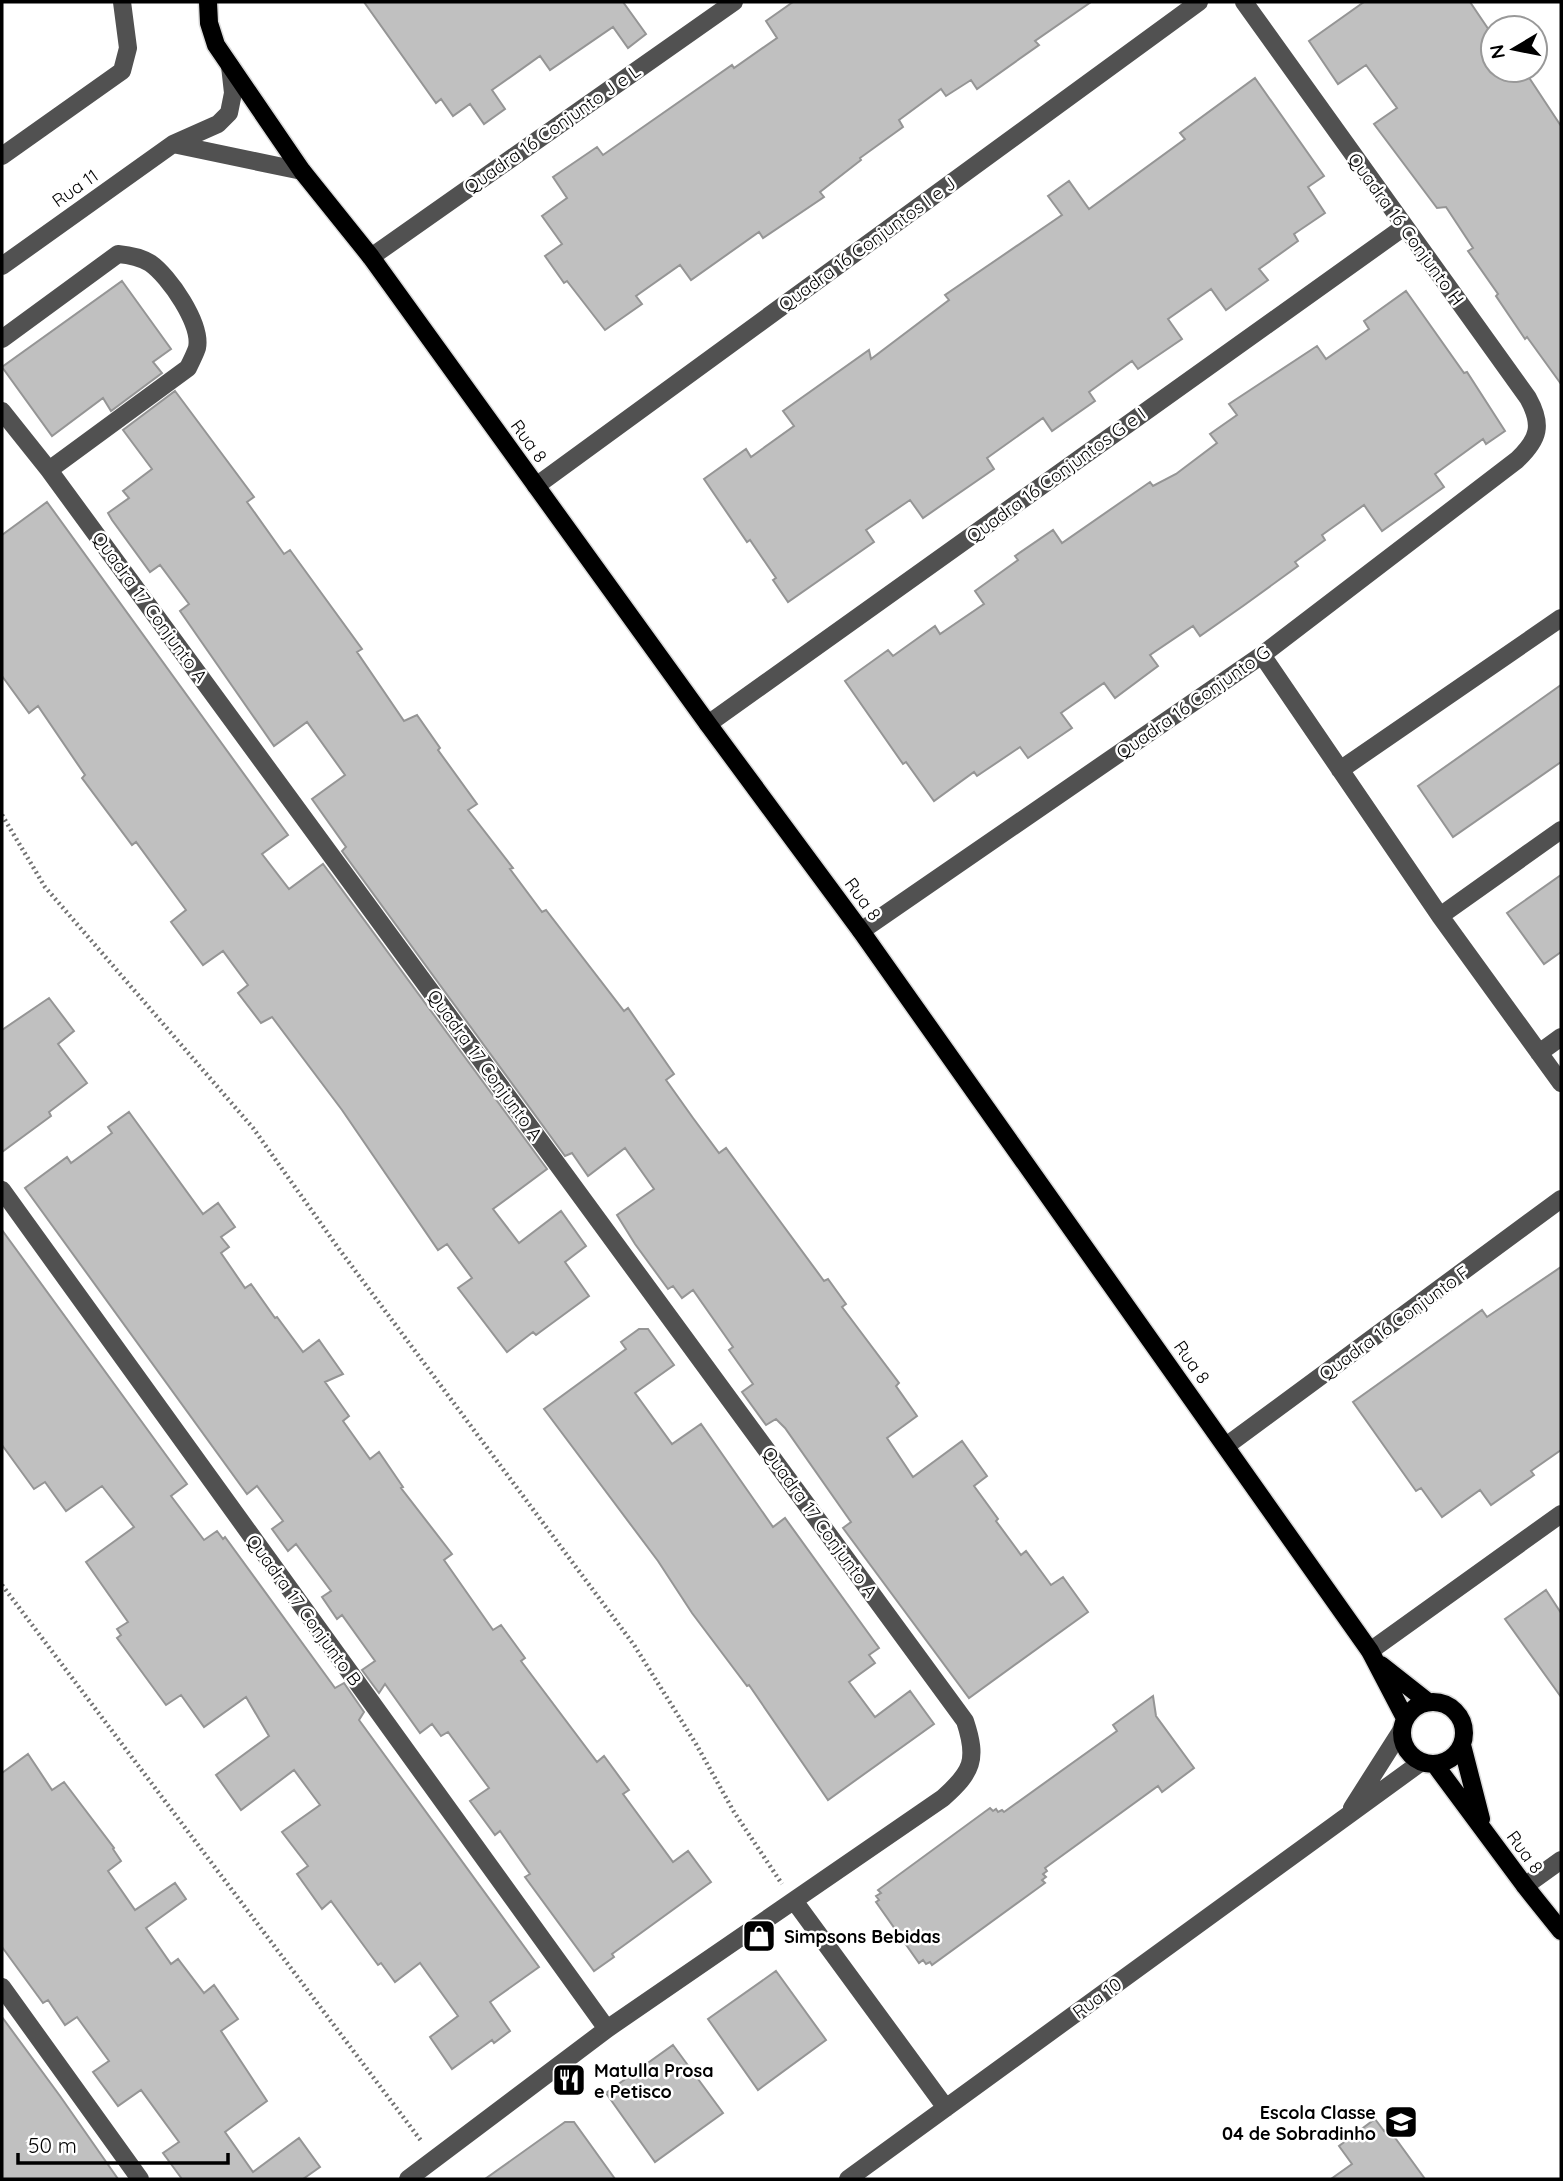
<svg xmlns="http://www.w3.org/2000/svg" width="1563" height="2181" font-family="Quicksand,sans-serif">
  <style>
    .building { fill: #c0c0c0; stroke: #959595; stroke-width: 2 }
    .lines { fill: none; stroke-linecap: round; stroke-linejoin: round }
    .major-casing { stroke: #dbdbdb; stroke-width: 21 }
    .path { stroke: #737373; stroke-width: 4.5; stroke-dasharray: 2 3.5; stroke-linecap: butt }
    .minor { stroke: #515151; stroke-width: 18 }
    .major { stroke: #000; stroke-width: 18 }
    .labels { text-anchor: middle; dominant-baseline: central; stroke-width: 5; stroke-linejoin: round; paint-order: stroke }
    .street-label { font-size: 18px; fill: #000; stroke: #fff }
    .poi-label { font-size: 18px; font-weight: bold; fill: #000; stroke: #fff; text-anchor: start }
  </style>
  <rect width="100%" height="100%" fill="#fff"/>
  <path class="building" d="M 364,2 L 623,2 L 646,34 L 628,48 L 613,27 L 550,70 L 540,56 L 492,90 L 505,109 L 484,124 L 470,104 L 453,116 L 441,99 L 436,103 Z
    M 793,2 L 1091,2 L 1035,41 L 1039,45 L 977,89 L 971,80 L 946,96 L 941,89 L 899,120 L 903,127 L 860,158 L 861,160 L 820,192 L 824,197 L 763,238 L 759,232 L 691,280 L 680,265 L 636,296 L 642,304 L 605,330 L 567,281 L 564,283 L 545,256 L 562,244 L 542,216 L 567,198 L 553,177 L 597,147 L 603,155 L 732,65 L 734,68 L 777,38 L 766,21 Z
    M 1364,2 L 1470,2 L 1493,36 L 1493,70 L 1524,70 L 1561,126 L 1561,384 L 1527,337 L 1525,339 L 1496,296 L 1498,294 L 1468,251 L 1473,248 L 1446,207 L 1437,208 L 1374,124 L 1397,108 L 1366,65 L 1338,84 L 1309,41 Z
    M 1255,78 L 1324,176 L 1308,187 L 1325,213 L 1294,234 L 1298,241 L 1259,269 L 1268,280 L 1226,310 L 1211,289 L 1168,319 L 1182,339 L 1138,369 L 1132,361 L 1089,392 L 1095,401 L 1052,431 L 1043,418 L 987,458 L 994,469 L 923,518 L 910,500 L 866,530 L 874,542 L 788,602 L 773,580 L 776,578 L 750,540 L 747,542 L 704,479 L 746,449 L 751,457 L 794,426 L 783,411 L 869,350 L 871,359 L 949,300 L 945,295 L 1062,215 L 1048,196 L 1069,181 L 1089,209 L 1185,139 L 1180,133 Z
    M 122,281 L 171,349 L 153,362 L 162,373 L 111,411 L 103,398 L 52,436 L 2,367 Z
    M 1406,291 L 1464,373 L 1467,372 L 1505,431 L 1486,444 L 1483,439 L 1435,474 L 1444,487 L 1382,531 L 1364,505 L 1322,535 L 1325,540 L 1295,562 L 1298,566 L 1243,606 L 1200,636 L 1193,626 L 1150,655 L 1158,666 L 1115,698 L 1104,683 L 1061,713 L 1072,728 L 1028,758 L 1020,747 L 977,776 L 974,772 L 934,801 L 906,762 L 903,764 L 845,681 L 888,650 L 893,656 L 935,626 L 940,634 L 984,604 L 975,591 L 1018,560 L 1015,556 L 1053,530 L 1062,543 L 1150,482 L 1153,486 L 1176,474 L 1217,443 L 1210,434 L 1237,415 L 1229,404 L 1317,346 L 1326,359 L 1369,329 L 1364,321 Z
    M 175,391 L 254,497 L 247,502 L 284,554 L 290,550 L 362,649 L 357,652 L 404,721 L 417,715 L 440,748 L 438,750 L 477,804 L 468,810 L 513,868 L 510,869 L 542,912 L 546,910 L 624,1011 L 628,1008 L 674,1074 L 666,1080 L 693,1118 L 719,1153 L 726,1148 L 824,1281 L 828,1279 L 846,1304 L 842,1307 L 899,1383 L 896,1386 L 917,1416 L 887,1438 L 913,1477 L 962,1441 L 987,1476 L 974,1486 L 998,1519 L 996,1521 L 1021,1555 L 1026,1551 L 1051,1585 L 1063,1577 L 1088,1612 L 969,1698 L 843,1528 L 851,1522 L 785,1428 L 776,1419 L 766,1425 L 742,1392 L 753,1384 L 729,1350 L 733,1347 L 693,1290 L 682,1298 L 673,1286 L 668,1289 L 635,1244 L 617,1215 L 654,1189 L 625,1148 L 588,1176 L 572,1153 L 565,1156 L 342,851 L 346,847 L 312,799 L 345,775 L 307,722 L 274,746 L 180,611 L 189,604 L 160,565 L 150,572 L 112,520 L 108,513 L 129,498 L 123,491 L 152,469 L 123,430 Z
    M 47,502 L 288,835 L 262,854 L 289,889 L 323,864 L 547,1169 L 493,1209 L 519,1243 L 561,1211 L 586,1246 L 565,1262 L 589,1296 L 536,1335 L 533,1332 L 507,1352 L 458,1288 L 472,1278 L 447,1244 L 438,1250 L 342,1110 L 272,1017 L 261,1023 L 238,993 L 248,985 L 223,951 L 203,965 L 171,922 L 186,910 L 136,842 L 132,845 L 82,778 L 85,775 L 38,706 L 29,713 L 2,676 L 2,535 Z
    M 1561,685 L 1561,762 L 1453,837 L 1418,786 Z
    M 1561,875 L 1561,952 L 1544,964 L 1507,913 Z
    M 49,998 L 74,1031 L 58,1044 L 87,1083 L 49,1112 L 51,1116 L 2,1152 L 2,1030 Z
    M 129,1112 L 203,1214 L 218,1203 L 235,1227 L 221,1237 L 229,1247 L 221,1253 L 245,1288 L 251,1284 L 275,1318 L 277,1317 L 303,1352 L 319,1340 L 343,1374 L 325,1382 L 349,1416 L 343,1421 L 370,1459 L 379,1452 L 403,1487 L 401,1488 L 452,1554 L 444,1560 L 493,1630 L 501,1625 L 525,1658 L 521,1661 L 597,1762 L 604,1756 L 629,1790 L 623,1794 L 673,1862 L 688,1851 L 711,1882 L 612,1954 L 614,1957 L 594,1971 L 525,1877 L 530,1874 L 500,1831 L 495,1835 L 470,1801 L 489,1788 L 448,1732 L 441,1736 L 432,1724 L 420,1733 L 385,1684 L 379,1693 L 362,1670 L 375,1661 L 342,1615 L 337,1619 L 322,1597 L 331,1591 L 296,1544 L 288,1551 L 272,1529 L 283,1521 L 257,1486 L 247,1494 L 25,1188 L 67,1157 L 71,1163 L 112,1133 L 108,1127 Z
    M 2,1230 L 187,1484 L 171,1496 L 204,1540 L 217,1531 L 223,1539 L 225,1537 L 335,1688 L 344,1683 L 364,1712 L 359,1720 L 539,1967 L 490,2002 L 510,2031 L 494,2043 L 492,2040 L 452,2069 L 430,2037 L 458,2016 L 420,1963 L 395,1982 L 381,1963 L 378,1965 L 331,1901 L 322,1909 L 297,1874 L 308,1866 L 282,1832 L 320,1805 L 294,1770 L 241,1810 L 216,1775 L 269,1736 L 246,1697 L 204,1727 L 181,1695 L 166,1705 L 117,1638 L 121,1635 L 117,1629 L 128,1622 L 86,1562 L 134,1527 L 102,1486 L 66,1511 L 45,1482 L 34,1489 L 2,1445 Z
    M 1561,1267 L 1561,1450 L 1531,1471 L 1534,1475 L 1491,1505 L 1480,1490 L 1442,1517 L 1421,1488 L 1416,1491 L 1353,1402 L 1482,1310 L 1487,1317 Z
    M 639,1329 L 648,1329 L 674,1365 L 635,1393 L 672,1444 L 701,1424 L 773,1527 L 785,1518 L 879,1648 L 869,1655 L 875,1663 L 849,1682 L 875,1717 L 910,1691 L 934,1724 L 828,1800 L 749,1685 L 747,1686 L 692,1613 L 658,1561 L 544,1409 L 626,1349 L 621,1342 Z
    M 1546,1590 L 1561,1613 L 1561,1697 L 1505,1619 Z
    M 1153,1696 L 1156,1716 L 1194,1768 L 1162,1792 L 1158,1786 L 1045,1868 L 1047,1871 L 1043,1874 L 1046,1877 L 1042,1880 L 1045,1883 L 932,1965 L 930,1962 L 926,1964 L 923,1960 L 919,1963 L 876,1902 L 879,1900 L 876,1896 L 881,1893 L 878,1890 L 990,1808 L 993,1811 L 996,1809 L 998,1812 L 1002,1810 L 1004,1812 L 1117,1731 L 1113,1725 Z
    M 28,1754 L 52,1790 L 64,1782 L 114,1848 L 113,1849 L 121,1861 L 108,1871 L 135,1910 L 175,1883 L 186,1899 L 146,1928 L 171,1964 L 178,1959 L 204,1993 L 214,1985 L 238,2019 L 221,2031 L 267,2101 L 225,2132 L 253,2172 L 299,2138 L 320,2167 L 303,2179 L 182,2179 L 163,2153 L 179,2142 L 141,2090 L 118,2106 L 93,2072 L 109,2061 L 77,2017 L 65,2025 L 48,2000 L 43,2003 L 2,1947 L 2,1773 Z
    M 776,1971 L 826,2040 L 758,2090 L 708,2019 Z
    M 2,2017 L 60,2096 L 118,2179 L 2,2179 Z
    M 673,2045 L 723,2113 L 655,2162 L 606,2093 Z
    M 1375,2119 L 1384,2131 L 1386,2130 L 1391,2136 L 1393,2135 L 1425,2179 L 1331,2179 L 1352,2164 L 1339,2146 Z
    M 565,2122 L 574,2122 L 615,2179 L 485,2179 Z"/>
  <g class="lines">
    <defs>
      <path id="major" d="M 208,2 L 209,23 L 216,45 L 302,171 L 371,257 L 708,724 L 861,931 L 1370,1651 L 1405,1718
        M 1381,1665 L 1428,1702
        M1402 1733a31 31 0 1 1 62 0a31 31 0 1 1-62 0Z
        M 1462,1745 L 1481,1819
        M 1436,1766 L 1525,1886 L 1561,1931"/>
    </defs>
    <use href="#major" class="major-casing"/>
    <path class="path" d="M 2,815 L 45,887 L 253,1128 L 339,1249 L 634,1645 L 696,1744 L 734,1812 L 782,1884
      M 2,1585 L 422,2142"/>
    <path class="minor" d="M 173,144 L 302,171
      M 2,156 L 122,71 L 128,48 L 122,2
      M 371,257 L 734,2
      M 2,266 L 173,144 L 218,124 L 229,113 L 233,93 L 230,66
      M 2,339 L 118,254 C 129,255 140,257 150,263 C 169,276 202,324 197,348 C 195,354 191,362 188,368 L 49,470
      M 2,411 L 49,470 L 965,1721 C 978,1760 972,1772 943,1798 L 607,2029 L 408,2179
      M 536,486 L 1199,2
      M 1262,655 L 1440,916 L 1561,1083
      M 708,724 L 1404,227
      M 1340,770 L 1561,618
      M 1440,916 L 1561,830
      M 861,931 L 1262,655 L 1517,460 C 1539,439 1543,425 1528,398 L 1244,2
      M 1539,1053 L 1561,1037
      M 2,1190 L 607,2029
      M 1226,1446 L 1561,1199
      M 1370,1651 L 1561,1514
      M 1352,1808 L 1401,1731
      M 1525,1886 L 1561,1860
      M 795,1902 L 946,2108
      M 2,1987 L 140,2179
      M 848,2179 L 1420,1763"/>
    <use href="#major" class="major"/>
  </g>
  <defs>
    <symbol id="shop-square" viewBox="-11 -11 22 22"><rect x="-9" y="-9" width="18" height="18" rx="4" fill="#000" stroke="#fff"/><path d="M-5-2.5h2.3a2.7 3.5 0 0 1 5.4 0H5L5.5 6h-11ZM-1.5-2.5h3a1.5 2.3 0 0 0-3 0Z" fill="#fff"/></symbol>
    <symbol id="restaurant-square" viewBox="-11 -11 22 22"><rect x="-9" y="-9" width="18" height="18" rx="4" fill="#000" stroke="#fff"/><path d="M-5-6h1v4h1v-4h1v4h1v-4h1v5L-1.5 .5V6h-2V.5L-5-1ZM5-6V6H3V1.5H1.5Q1.5-4 5-6Z" fill="#fff"/></symbol>
    <symbol id="school-square" viewBox="-11 -11 22 22"><rect x="-9" y="-9" width="18" height="18" rx="4" fill="#000" stroke="#fff"/><path d="M0-5L7-2L0 1L-7-2ZM-4 1L0 2.5L4 1V4Q0 6-4 4Z" fill="#fff"/></symbol>
  </defs>
  <g fill-rule="evenodd">
    <use href="#shop-square" x="740" y="1917" width="38" height="38"/>
    <use href="#restaurant-square" x="550" y="2061" width="38" height="38"/>
    <use href="#school-square" x="1382" y="2103" width="38" height="38"/>
  </g>
  <g class="labels">
    <g class="street-label">
      <text transform="translate(552 129) rotate(-35)">Quadra 16 Conjunto J e L</text>
      <text transform="translate(75 188) rotate(-35)">Rua 11</text>
      <text transform="translate(1406 229) rotate(54)">Quadra 16 Conjunto H</text>
      <text transform="translate(867 244) rotate(-36)">Quadra 16 Conjuntos I e J</text>
      <text transform="translate(529 441) rotate(54)">Rua 8</text>
      <text transform="translate(1056 475) rotate(-36)">Quadra 16 Conjuntos G e I</text>
      <text transform="translate(150 607) rotate(54)">Quadra 17 Conjunto A</text>
      <text transform="translate(1193 702) rotate(-35)">Quadra 16 Conjunto G</text>
      <text transform="translate(863 899) rotate(54)">Rua 8</text>
      <text transform="translate(485 1065) rotate(54)">Quadra 17 Conjunto A</text>
      <text transform="translate(1394 1323) rotate(-36)">Quadra 16 Conjunto F</text>
      <text transform="translate(1192 1362) rotate(55)">Rua 8</text>
      <text transform="translate(820 1522) rotate(54)">Quadra 17 Conjunto A</text>
      <text transform="translate(304 1610) rotate(54)">Quadra 17 Conjunto B</text>
      <text transform="translate(1525 1852) rotate(54)">Rua 8</text>
      <text transform="translate(1097 1998) rotate(-36)">Rua 10</text>
    </g>
    <g class="poi-label">
      <text x="784" y="1936">Simpsons Bebidas</text>
      <text x="594" y="2070">Matulla Prosa<tspan x="594" dy="21">e Petisco</tspan></text>
      <text x="1376" y="2112" text-anchor="end">Escola Classe<tspan x="1376" dy="21">04 de Sobradinho</tspan></text>
    </g>
  </g>
  <rect width="1563" height="2181" fill="none" stroke="#000000" stroke-width="7"/>
  <g transform="translate(1514 49) rotate(260)"><circle r="33" fill="#ffffff" stroke="#999999" stroke-width="2"/>
  <path d="M0-5L12 26L0 18L-12 26Z" fill="#000000"/>
  <text y="-10" font-size="19" font-weight="bold" text-anchor="middle" fill="#000000">N</text>
  </g>
  <path d="M18 2153v10h210v-10" fill="none" stroke="#000000" stroke-width="3.5"/>
  <text x="28" y="2153" font-size="21" fill="#000000" stroke="#ffffff" stroke-width="5" paint-order="stroke">50 m</text>
</svg>
